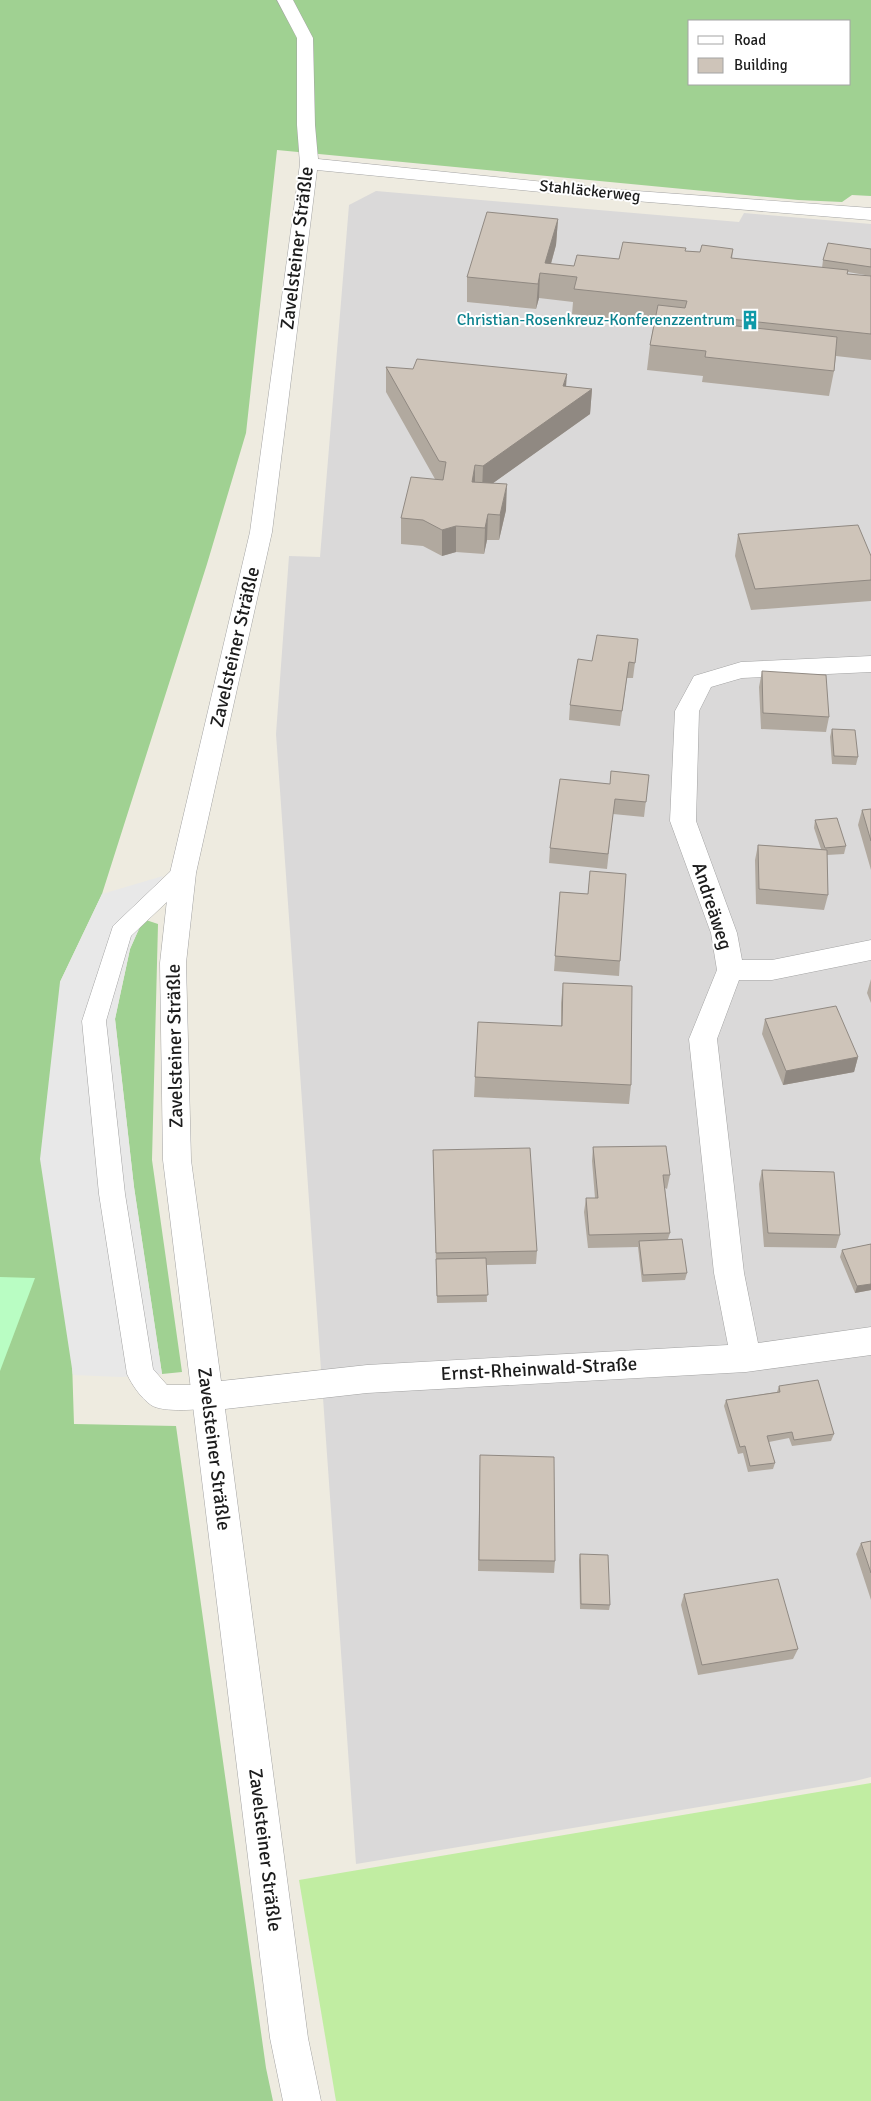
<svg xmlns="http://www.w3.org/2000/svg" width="871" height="2101" font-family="Signika,sans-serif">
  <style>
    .residential { fill: #dad9d9 }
    .grass { fill: #c1eda2 }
    .forest { fill: #a0d192; fill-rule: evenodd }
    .park { fill: #b9fdc3 }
    .parking { fill: #e8e8e8 }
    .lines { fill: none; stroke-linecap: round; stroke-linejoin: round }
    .service-casing { stroke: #a3a3a3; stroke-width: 1 }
    .minor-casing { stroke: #a3a3a3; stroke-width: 1 }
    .service { fill: #fff; fill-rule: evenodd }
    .minor { fill: #fff; fill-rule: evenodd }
    .wall { fill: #b1a99f }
    .shaded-wall { fill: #908982 }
    .building { fill: #cec4b9; stroke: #908982 }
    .labels { text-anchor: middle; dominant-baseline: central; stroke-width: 4; stroke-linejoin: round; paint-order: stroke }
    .far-street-label { font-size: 16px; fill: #1c1c1c; stroke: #fff }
    .far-culture-label { font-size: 16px; fill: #0d838f; stroke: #fff; text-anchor: end }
    .street-label { font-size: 19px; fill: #1c1c1c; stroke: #fff }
  </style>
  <rect width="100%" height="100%" fill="#eeebe0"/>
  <path class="residential" d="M 376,191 L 739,222 L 744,213 L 871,224 L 871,1777 L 855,1781 L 356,1864 L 276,734 L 289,556 L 320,557 L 349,205 Z"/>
  <path class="grass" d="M 871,1783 L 871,2101 L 336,2101 L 299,1880 Z"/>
  <path class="forest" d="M 0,0 L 871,0 L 871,196 L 852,195 L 842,202 L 798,200 L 277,150 L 246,433 L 207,564 L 102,894 L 60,982 L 74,1424 L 176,1426 L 266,2068 L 273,2101 L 0,2101 ZM 690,21 L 850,21 L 850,84 L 690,84 Z
    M 143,919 L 158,924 L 152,1160 L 182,1372 L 162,1374 L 134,1187 L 115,1019 L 130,949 Z"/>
  <path class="park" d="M 0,1277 L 35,1278 L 0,1371 Z"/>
  <path class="parking" d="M 163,876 L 130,949 L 115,1019 L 134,1187 L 162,1374 L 121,1377 L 73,1375 L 40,1159 L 60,982 L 102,894 Z"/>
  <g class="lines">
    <defs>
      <path id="service" d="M 183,865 L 191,867 L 194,873 L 191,879 L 131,936 L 106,1021 L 125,1194 L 153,1369 L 167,1385 L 208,1385 L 218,1388 L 222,1397 L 218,1406 C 205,1410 162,1413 151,1405 C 141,1398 132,1385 127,1374 L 99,1194 L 82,1021 L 113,926 L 175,867 Z"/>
      <path id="minor" d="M 277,0 L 293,0 L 313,38 L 315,125 L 318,159 L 623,190 L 871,208 L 871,220 L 623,200 L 317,170 L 272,532 L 196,873 L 186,963 L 191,1160 L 221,1381 L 367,1365 L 728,1345 L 714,1273 L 689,1039 L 717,970 L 711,933 L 670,821 L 675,711 L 694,676 L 741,662 L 871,656 L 871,672 L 742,678 L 711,687 L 699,711 L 696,821 L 737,933 L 742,960 L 772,960 L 871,940 L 871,960 L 772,980 L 739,980 L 717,1039 L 744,1273 L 758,1343 L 871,1327 L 871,1355 L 746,1372 L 367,1393 L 225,1409 L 308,2038 L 321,2101 L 283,2101 L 270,2038 L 163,1160 L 160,963 L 170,873 L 250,532 L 300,164 L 297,125 L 297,38 Z"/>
    </defs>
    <use href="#service" class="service-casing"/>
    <use href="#minor" class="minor-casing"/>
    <use href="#service" class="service"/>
    <use href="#minor" class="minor"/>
  </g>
  <path class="wall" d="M 558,219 L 556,245 L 551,264 L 574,266 L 619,259 L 686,251 L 700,252 L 733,249 L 732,259 L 822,268 L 823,260 L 871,249 L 871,276 L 848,272 L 847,274 L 871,276 L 871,360 L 836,356 L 834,371 L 829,396 L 702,382 L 703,376 L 647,370 L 650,345 L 654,323 L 572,314 L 573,302 L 539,298 L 536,309 L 467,302 L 467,277 Z
    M 386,367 L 592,389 L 590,414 L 493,483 L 506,510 L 499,540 L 487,540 L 484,554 L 456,552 L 442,556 L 423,546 L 401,544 L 401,518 L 435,479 L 386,392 Z
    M 738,534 L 871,556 L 871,601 L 751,610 L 735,556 Z
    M 638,639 L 633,678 L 627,678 L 620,726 L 569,720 L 570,705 L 592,661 Z
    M 762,671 L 829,717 L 826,732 L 761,729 L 759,687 Z
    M 832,729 L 858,757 L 856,765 L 832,764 L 830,737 Z
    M 649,775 L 644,817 L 613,814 L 607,869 L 549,863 L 550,848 L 610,784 Z
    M 871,809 L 871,870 L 858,825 L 862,810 Z
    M 815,820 L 846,846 L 844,854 L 827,855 L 828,895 L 824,910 L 756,904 L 755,860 L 758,845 L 821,849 L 814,828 Z
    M 590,871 L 620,961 L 619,976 L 554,971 L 560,892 L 588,894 Z
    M 871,979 L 871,1003 L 867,993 Z
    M 563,983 L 631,1085 L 629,1104 L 474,1097 L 475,1077 L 561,1026 L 561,1003 Z
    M 765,1019 L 858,1057 L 854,1072 L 783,1085 L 762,1034 Z
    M 593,1147 L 670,1175 L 667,1189 L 665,1188 L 670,1233 L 668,1239 L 687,1273 L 685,1280 L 642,1282 L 638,1247 L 588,1248 L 584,1212 L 586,1198 L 595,1198 L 592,1161 Z
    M 433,1150 L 537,1251 L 536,1264 L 486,1265 L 487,1302 L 437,1303 Z
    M 762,1170 L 840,1235 L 836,1248 L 764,1247 L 759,1184 Z
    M 871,1244 L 871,1290 L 855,1293 L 840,1257 L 842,1250 Z
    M 779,1386 L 834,1434 L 831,1441 L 792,1446 L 789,1438 L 769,1442 L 775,1463 L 773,1469 L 748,1472 L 743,1453 L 738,1454 L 724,1406 L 726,1400 L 777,1392 Z
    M 480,1455 L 555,1561 L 554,1573 L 478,1571 Z
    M 871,1541 L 871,1600 L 856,1554 L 861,1543 Z
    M 580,1554 L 610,1605 L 609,1610 L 580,1609 L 579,1560 Z
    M 684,1594 L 798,1649 L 793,1659 L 698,1675 L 681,1605 Z"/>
  <path class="shaded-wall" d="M 558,219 L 556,245 L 548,274 L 545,263 Z
    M 540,273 L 539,298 L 536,309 L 538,284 Z
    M 567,374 L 565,400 L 592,389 L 590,414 L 482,491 L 483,466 L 563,386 Z
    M 475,465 L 475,490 L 472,482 Z
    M 507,484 L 506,510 L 499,540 L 500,515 Z
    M 488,514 L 487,540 L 484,554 L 485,528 Z
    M 456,526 L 456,552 L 442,556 L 442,530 Z
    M 858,1057 L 854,1072 L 783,1085 L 786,1071 Z
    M 871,1284 L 871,1290 L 855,1293 L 857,1286 Z"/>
  <path class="building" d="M 487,212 L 558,219 L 545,263 L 574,266 L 577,255 L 619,259 L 623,242 L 686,248 L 685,251 L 700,252 L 702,245 L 733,249 L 731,258 L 848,270 L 847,274 L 871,276 L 871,334 L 711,317 L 710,323 L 837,337 L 834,371 L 705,357 L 706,351 L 650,345 L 658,305 L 685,308 L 687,301 L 574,289 L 577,277 L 540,273 L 538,284 L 467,277 Z
    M 828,243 L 871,249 L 871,267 L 823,260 Z
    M 417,359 L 567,374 L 563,386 L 592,389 L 483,466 L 475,465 L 472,482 L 507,484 L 500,515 L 488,514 L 485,528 L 456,526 L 442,530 L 423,520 L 401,518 L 411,477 L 443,480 L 446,462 L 439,461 L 386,367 L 413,369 Z
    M 858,525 L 871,556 L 871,580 L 755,589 L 738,534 Z
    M 597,635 L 638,639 L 635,663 L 629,662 L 622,711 L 570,705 L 578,659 L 592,661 Z
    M 762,671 L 826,675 L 829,717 L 763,713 Z
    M 832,729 L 855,730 L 858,757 L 834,756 Z
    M 611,771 L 649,775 L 646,802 L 615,799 L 608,854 L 550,848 L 560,779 L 610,784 Z
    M 871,809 L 871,841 L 862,810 Z
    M 837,818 L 846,846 L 825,848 L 815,820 Z
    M 758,845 L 827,850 L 828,895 L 759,889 Z
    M 590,871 L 626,874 L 620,961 L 555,956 L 560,892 L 588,894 Z
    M 563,983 L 632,986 L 631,1085 L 475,1077 L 478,1022 L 562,1026 Z
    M 836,1006 L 858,1057 L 786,1071 L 765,1019 Z
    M 666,1146 L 670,1175 L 663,1175 L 670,1233 L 589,1235 L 586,1198 L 598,1198 L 593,1147 Z
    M 530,1148 L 537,1251 L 436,1253 L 433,1150 Z
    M 762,1170 L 834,1172 L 840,1235 L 768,1233 Z
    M 682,1239 L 687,1273 L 643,1275 L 639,1241 Z
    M 871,1244 L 871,1284 L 857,1286 L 842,1250 Z
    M 486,1258 L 488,1295 L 437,1296 L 436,1259 Z
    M 818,1380 L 834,1434 L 794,1440 L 792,1432 L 767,1436 L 775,1463 L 750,1466 L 745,1446 L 740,1447 L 726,1400 L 780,1392 L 779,1386 Z
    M 480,1455 L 554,1457 L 555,1561 L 479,1560 Z
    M 871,1541 L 871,1573 L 861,1543 Z
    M 580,1554 L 608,1555 L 610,1605 L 581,1604 Z
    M 778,1579 L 798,1649 L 702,1665 L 684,1594 Z"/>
  <defs>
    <symbol id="building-bare" viewBox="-9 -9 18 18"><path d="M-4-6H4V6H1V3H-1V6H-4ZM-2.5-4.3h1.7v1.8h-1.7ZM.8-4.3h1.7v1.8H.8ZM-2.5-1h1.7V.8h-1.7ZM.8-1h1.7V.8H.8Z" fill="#0f9aa8" stroke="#fff" stroke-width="2.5" paint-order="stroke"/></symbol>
  </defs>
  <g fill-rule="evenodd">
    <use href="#building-bare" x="736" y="306" width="28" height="28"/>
  </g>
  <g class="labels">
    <g class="far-street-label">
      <text transform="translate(590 191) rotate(6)">Stahläckerweg</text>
    </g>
    <g class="far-culture-label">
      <text x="735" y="320">Christian-Rosenkreuz-Konferenzzentrum</text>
    </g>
    <g class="street-label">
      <text transform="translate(297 248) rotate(-83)">Zavelsteiner Sträßle</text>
      <text transform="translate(235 647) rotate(-77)">Zavelsteiner Sträßle</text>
      <text transform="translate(712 906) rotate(72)">Andreäweg</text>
      <text transform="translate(175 1046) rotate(-91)">Zavelsteiner Sträßle</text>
      <text transform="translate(539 1369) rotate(-3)">Ernst-Rheinwald-Straße</text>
      <text transform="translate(214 1449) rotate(83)">Zavelsteiner Sträßle</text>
      <text transform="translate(265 1850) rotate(83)">Zavelsteiner Sträßle</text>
    </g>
  </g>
  <rect x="688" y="20" width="162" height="65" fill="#ffffff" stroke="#a4a4a4"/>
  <rect x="698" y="36" width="25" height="8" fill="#ffffff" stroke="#a4a4a4"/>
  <text x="734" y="45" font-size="15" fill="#1c1c1c">Road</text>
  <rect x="698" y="58" width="25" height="15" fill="#cec4b9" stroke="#a4a4a4"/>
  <text x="734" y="70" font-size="15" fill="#1c1c1c">Building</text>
</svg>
